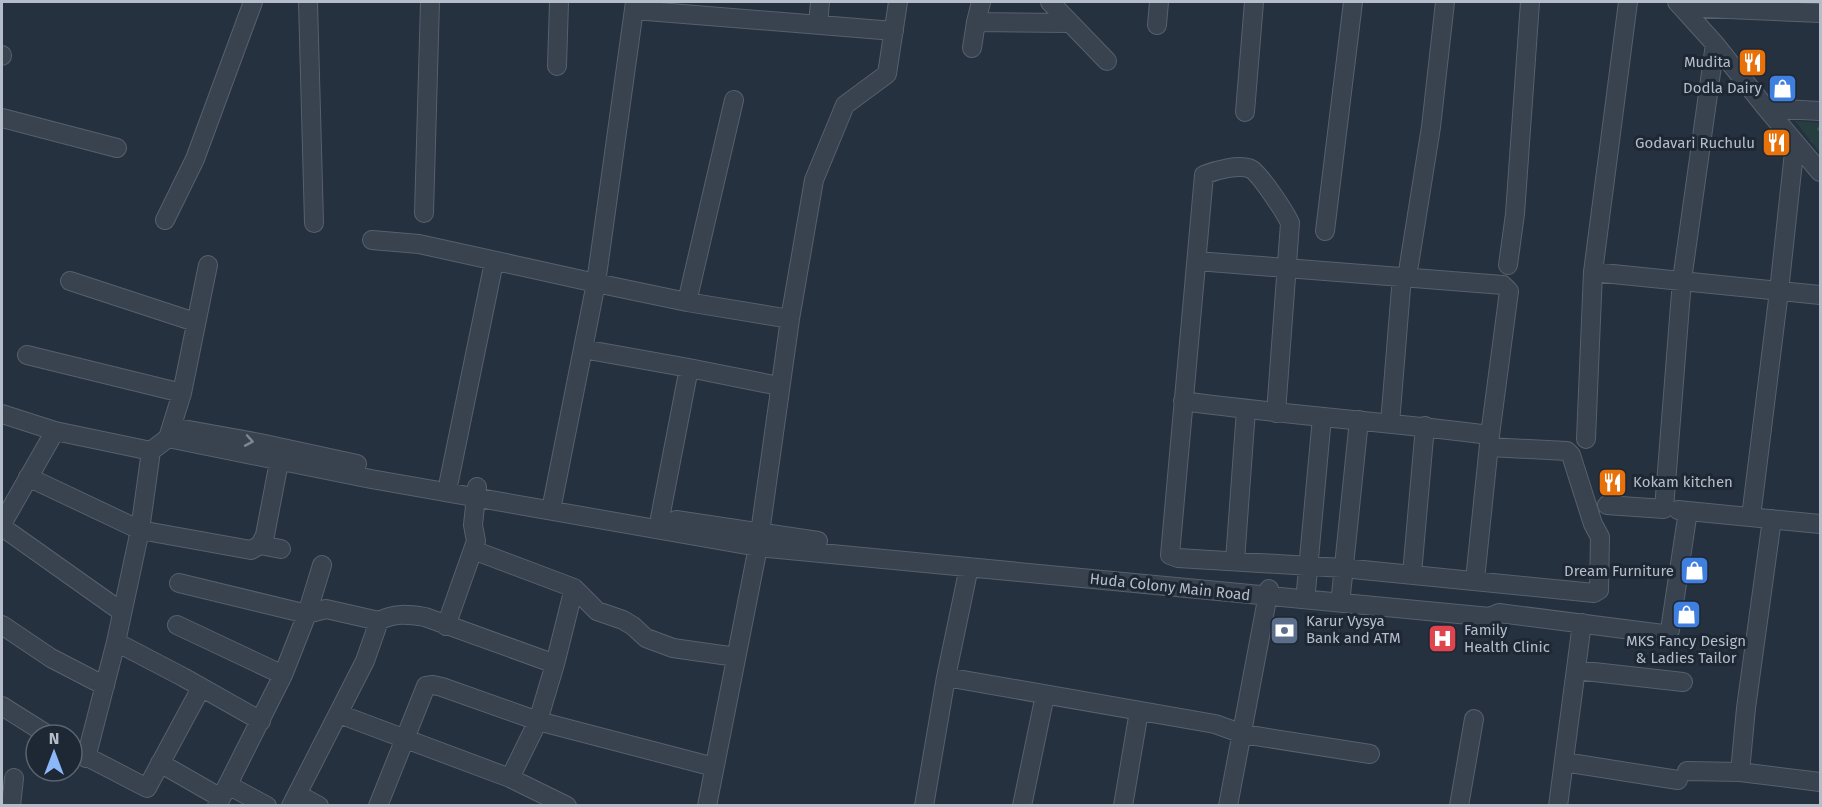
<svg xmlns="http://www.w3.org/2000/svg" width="1822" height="807" font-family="'Fira Sans',sans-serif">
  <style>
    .forest { fill: url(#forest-crowns) }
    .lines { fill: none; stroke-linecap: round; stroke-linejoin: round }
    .minor-casing { stroke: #57606d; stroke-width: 20 }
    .minor { stroke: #39424f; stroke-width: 18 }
    .oneway { stroke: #7d8693 }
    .labels { text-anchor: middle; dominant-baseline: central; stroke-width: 6; stroke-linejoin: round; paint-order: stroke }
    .poi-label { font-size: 15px; fill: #b5bdca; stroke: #1e2734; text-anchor: end }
    .street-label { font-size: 15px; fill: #b5bdca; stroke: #1e2734 }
  </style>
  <defs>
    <pattern id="forest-crowns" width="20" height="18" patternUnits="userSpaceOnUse" patternTransform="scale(1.5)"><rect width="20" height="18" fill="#273e40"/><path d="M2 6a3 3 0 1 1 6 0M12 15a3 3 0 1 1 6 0" fill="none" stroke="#44585a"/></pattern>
  </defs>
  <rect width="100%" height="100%" fill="#25313f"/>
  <path class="forest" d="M 1795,121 L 1820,123 L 1820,152 Z"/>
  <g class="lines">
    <defs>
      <path id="minor" d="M 308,2 L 314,223
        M 635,2 L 596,283 L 687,302 L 790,319
        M 1050,2 L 1107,61
        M 1677,2 L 1715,44 L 1766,108 L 1820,172
        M 1682,7 L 1820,13
        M 634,10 L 894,31
        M 976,22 L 1069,23
        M 818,25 L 820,2
        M 1157,25 L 1159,2
        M 972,48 L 976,22 L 981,2
        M 2,56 L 2,55
        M 557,66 L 559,2
        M 1766,108 L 1820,111
        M 1245,112 L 1254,2
        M 2,118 L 117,148
        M 424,213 L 430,2
        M 165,220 L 195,159 L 253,2
        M 1325,231 L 1353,2
        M 372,240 L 419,244 L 596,283 L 551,510
        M 1197,261 L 1503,285 L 1509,291 L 1490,435 L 1475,580
        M 1409,265 L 1431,127 L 1445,2
        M 1508,265 L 1515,214 L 1530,2
        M 1593,272 L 1820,295
        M 70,281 L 195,322
        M 687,302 L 734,100
        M 583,349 L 689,368 L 779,386
        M 27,355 L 182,393
        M 1183,401 C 1285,415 1388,422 1490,435
        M 1276,413 L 1290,223 C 1285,212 1260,174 1251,169 C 1239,164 1216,170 1204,175 L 1170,555 L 1178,558 L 1343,568 L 1594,593 L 1599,590 L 1600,537 L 1593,524 L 1571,455 L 1567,451 L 1489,447
        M 2,414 L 55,431 L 151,451 L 168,438 L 182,393 L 208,265
        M 1390,423 L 1402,276
        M 172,427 L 260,443 L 357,464
        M 168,438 L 371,479 L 758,547 L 1490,617 L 1499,613 L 1663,634 L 1670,630 L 1688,511
        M 1586,439 L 1593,272 L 1628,2
        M 28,477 L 140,530 L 251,550 L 260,545 L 265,535 L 279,462
        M 449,481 L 494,262
        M 1607,505 L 1664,509 L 1682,280 L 1715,44
        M 1678,510 L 1820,524
        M 1751,517 L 1779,291 L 1795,143
        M 660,518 L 689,368
        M 676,520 L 818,541
        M 2,524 L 55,431
        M 2,527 L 122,612
        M 260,545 L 281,549
        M 473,550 L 574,588 L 597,611 L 623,620 L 633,626 L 646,638 L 673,648 L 736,657
        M 1235,561 L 1246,410
        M 1412,574 L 1425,426
        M 179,583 L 307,614 L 322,565
        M 1306,591 L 1322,417
        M 1341,595 L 1359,420
        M 379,621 C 394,613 407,614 425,617 L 555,664 L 538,721 L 510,778
        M 2,625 L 51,658 L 105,686
        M 177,625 L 283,675
        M 446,626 L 476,541 L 473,525 L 477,487
        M 116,642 L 183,677 L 261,721
        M 555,664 L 574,588
        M 1576,670 L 1683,682
        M 946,677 L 1215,724 L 1243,734 L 1370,754
        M 2,706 L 48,735
        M 339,714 L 510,778 L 567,806
        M 72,749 L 147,788 L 201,688
        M 86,758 L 116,642 L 140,530 L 151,451
        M 1564,762 L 1678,780
        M 160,763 L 221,798
        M 1687,771 L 1740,772 L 1820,782
        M 1740,772 L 1746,708 L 1772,519
        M 228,785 L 267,806
        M 297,794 L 319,806
        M 11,806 L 14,778
        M 217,806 L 283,675 L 307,614 L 326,609 L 379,621 L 365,661 L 291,806
        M 378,806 L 426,686 L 433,685 L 442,687 L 538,721 L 714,767
        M 707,806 L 758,547 L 790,319 L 814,180 L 845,105 L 887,74 L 898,2
        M 924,806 L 946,677 L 969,567
        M 1022,806 L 1045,695
        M 1123,806 L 1139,711
        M 1228,806 L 1269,589
        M 1459,806 L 1474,719
        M 1558,806 L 1582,623"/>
    </defs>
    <use href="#minor" class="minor-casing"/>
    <use href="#minor" class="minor"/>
  </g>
  <defs><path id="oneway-chevron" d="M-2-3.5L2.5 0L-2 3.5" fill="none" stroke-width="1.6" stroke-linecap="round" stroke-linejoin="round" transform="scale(1.5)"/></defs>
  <use class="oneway" href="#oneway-chevron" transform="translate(249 441) rotate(10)"/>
  <defs>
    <symbol id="restaurant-square" viewBox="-11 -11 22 22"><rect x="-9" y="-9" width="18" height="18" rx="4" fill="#e8710a" stroke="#1e2734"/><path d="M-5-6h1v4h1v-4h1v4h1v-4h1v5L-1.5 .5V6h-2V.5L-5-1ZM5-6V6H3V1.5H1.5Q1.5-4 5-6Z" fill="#fff"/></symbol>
    <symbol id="shop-square" viewBox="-11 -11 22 22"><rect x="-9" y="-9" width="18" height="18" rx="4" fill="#3f7fe0" stroke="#1e2734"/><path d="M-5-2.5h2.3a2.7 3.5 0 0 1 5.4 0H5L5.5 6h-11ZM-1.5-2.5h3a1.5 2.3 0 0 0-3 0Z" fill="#fff"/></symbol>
    <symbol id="bank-square" viewBox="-11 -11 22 22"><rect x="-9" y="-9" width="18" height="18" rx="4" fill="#5c6f8a" stroke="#1e2734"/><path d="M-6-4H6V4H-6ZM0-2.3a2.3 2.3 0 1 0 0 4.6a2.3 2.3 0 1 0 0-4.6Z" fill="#fff"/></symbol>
    <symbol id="hospital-square" viewBox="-11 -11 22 22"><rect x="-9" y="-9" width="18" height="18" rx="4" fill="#e0444e" stroke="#1e2734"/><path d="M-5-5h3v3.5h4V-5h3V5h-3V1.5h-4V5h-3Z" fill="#fff"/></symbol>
  </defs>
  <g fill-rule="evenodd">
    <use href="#restaurant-square" x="1736" y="46" width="33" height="33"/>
    <use href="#shop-square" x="1766" y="72" width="33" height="33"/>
    <use href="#restaurant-square" x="1760" y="126" width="33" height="33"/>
    <use href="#restaurant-square" x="1596" y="466" width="33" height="33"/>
    <use href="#shop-square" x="1678" y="554" width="33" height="33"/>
    <use href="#shop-square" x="1670" y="598" width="33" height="33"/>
    <use href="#bank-square" x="1268" y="614" width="33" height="33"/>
    <use href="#hospital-square" x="1426" y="622" width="33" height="33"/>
  </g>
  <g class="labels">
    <g class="poi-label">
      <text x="1731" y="62">Mudita</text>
      <text x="1762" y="88">Dodla Dairy</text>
      <text x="1755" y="143">Godavari Ruchulu</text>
      <text x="1633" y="482" text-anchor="start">Kokam kitchen</text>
      <text x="1674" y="571">Dream Furniture</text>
      <text x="1306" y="621" text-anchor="start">Karur Vysya<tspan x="1306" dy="17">Bank and ATM</tspan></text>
      <text x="1464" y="630" text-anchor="start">Family<tspan x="1464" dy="17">Health Clinic</tspan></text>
      <text x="1686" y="641" text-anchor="middle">MKS Fancy Design<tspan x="1686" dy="17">&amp; Ladies Tailor</tspan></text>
    </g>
    <g class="street-label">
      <text transform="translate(1170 587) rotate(6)">Huda Colony Main Road</text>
    </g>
  </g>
  <rect width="1822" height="807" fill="none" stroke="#b5bdca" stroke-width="6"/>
  <g transform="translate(54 753)"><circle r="28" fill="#1e2734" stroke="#5a6370" stroke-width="1.5"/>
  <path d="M0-4.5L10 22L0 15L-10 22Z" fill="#8bb8f8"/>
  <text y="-9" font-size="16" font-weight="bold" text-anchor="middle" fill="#b5bdca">N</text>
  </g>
</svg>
